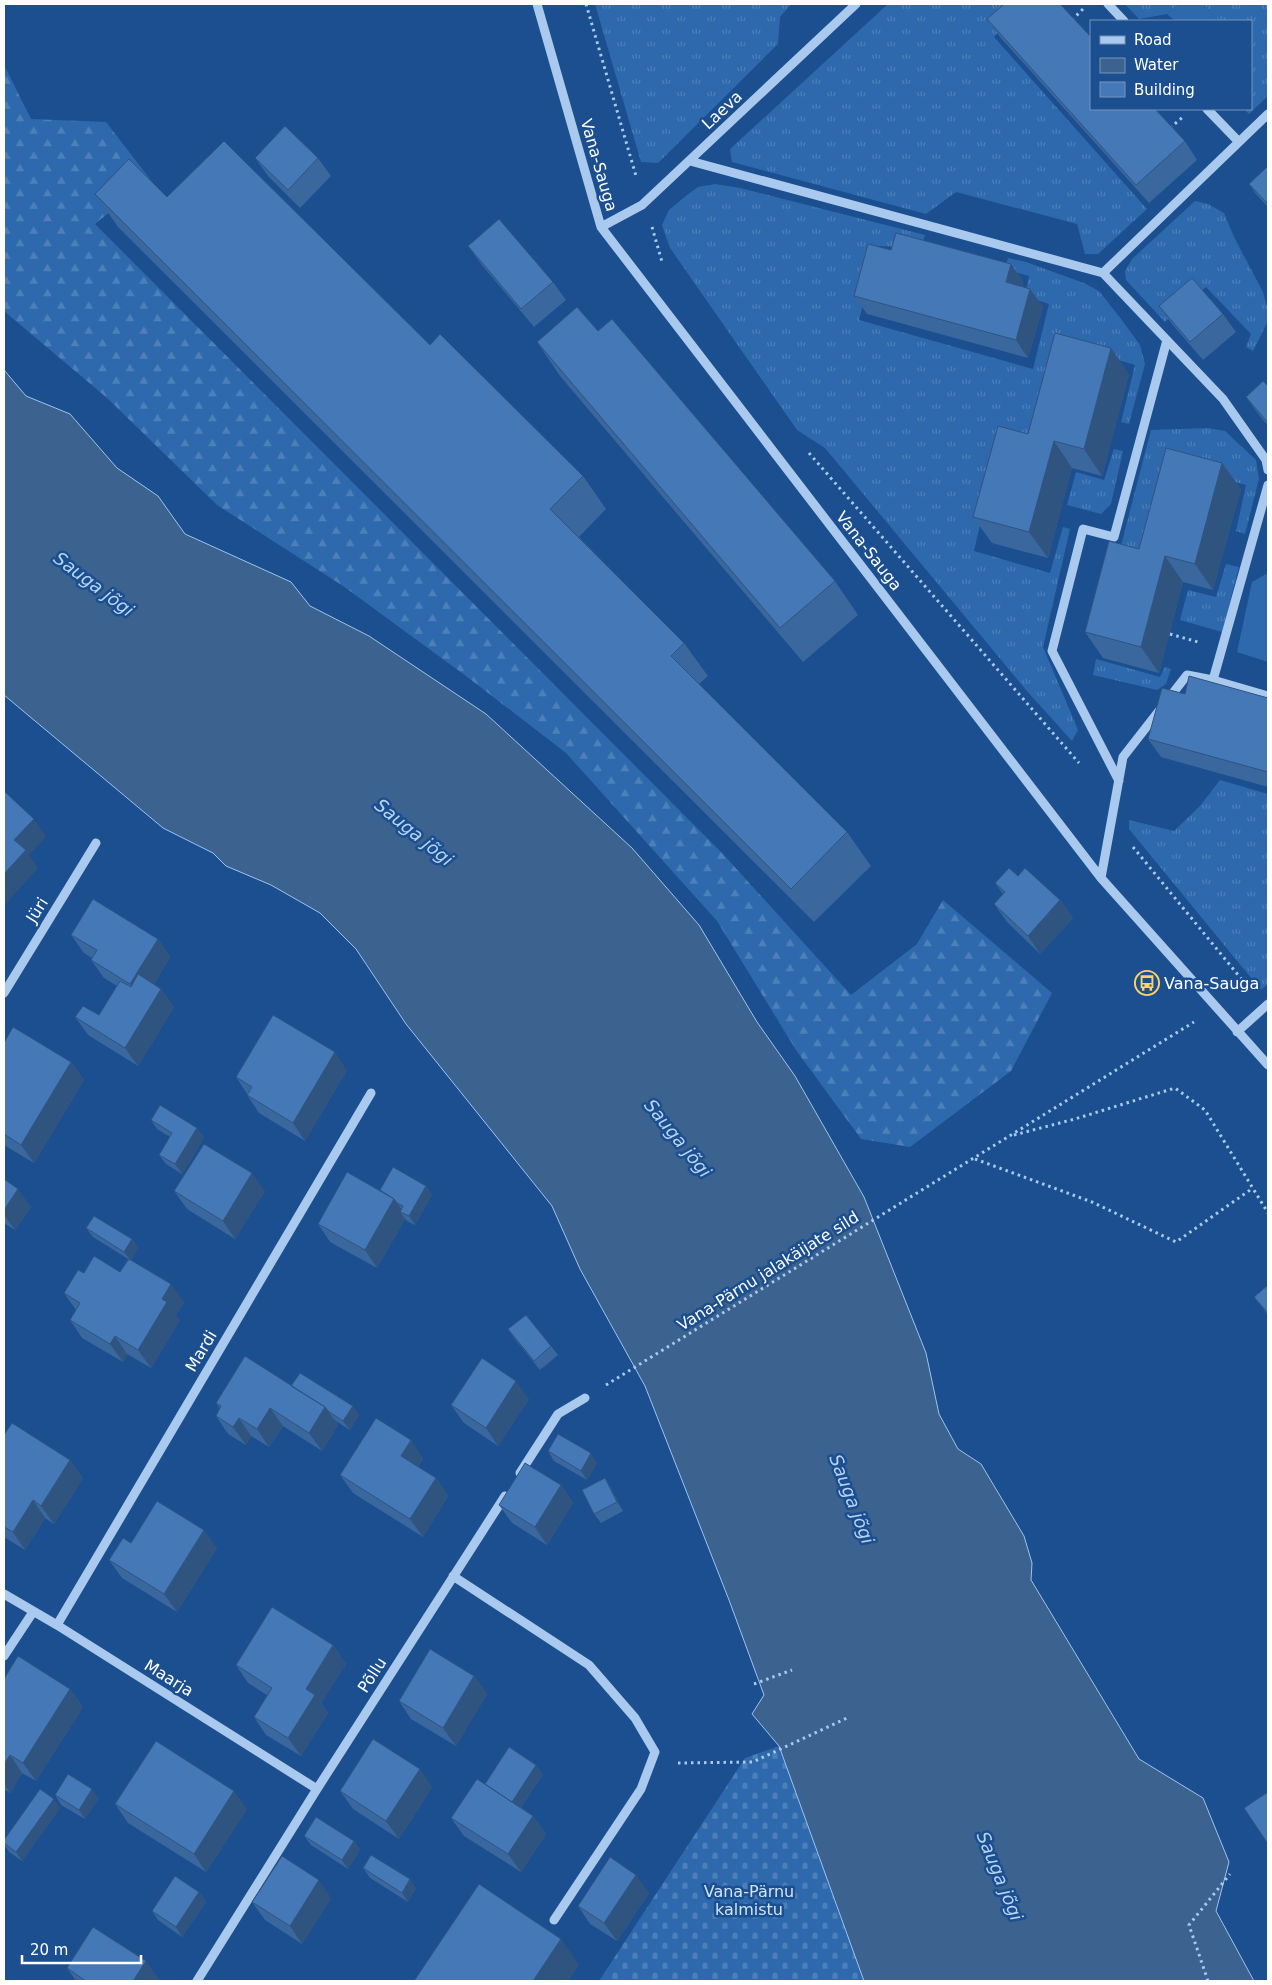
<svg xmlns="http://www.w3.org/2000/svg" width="1272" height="1985" font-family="'DejaVu Sans',sans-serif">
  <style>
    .grass { fill: url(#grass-tufts) }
    .forest { fill: url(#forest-firs) }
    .cemetery { fill: url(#cemetery-stones) }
    .green { fill: #2e69ad }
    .water { fill: #3c6290; stroke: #9cc4f0 }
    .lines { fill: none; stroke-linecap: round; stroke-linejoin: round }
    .path { stroke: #a9c9ee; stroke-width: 3; stroke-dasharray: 2.5 4; stroke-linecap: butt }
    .minor { stroke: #a9c9ee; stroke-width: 9 }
    .wall { fill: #3a679d }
    .shaded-wall { fill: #305480 }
    .building { fill: #4478b7; stroke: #305480 }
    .labels { text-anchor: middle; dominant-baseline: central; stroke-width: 5; stroke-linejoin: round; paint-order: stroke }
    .street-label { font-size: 16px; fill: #fff; stroke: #1b4f8f }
    .poi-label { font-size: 16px; fill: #fff; stroke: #1b4f8f; text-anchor: start }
    .park-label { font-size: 16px; fill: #cfe3fa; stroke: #1b4f8f }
    .water-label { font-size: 18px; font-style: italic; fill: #b5d3f5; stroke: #1b4f8f }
  </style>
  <defs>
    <pattern id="grass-tufts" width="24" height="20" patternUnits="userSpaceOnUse" patternTransform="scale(1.25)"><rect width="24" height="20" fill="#2e69ad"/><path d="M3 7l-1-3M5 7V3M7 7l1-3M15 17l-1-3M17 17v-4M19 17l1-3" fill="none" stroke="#4d80b9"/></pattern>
    <pattern id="forest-firs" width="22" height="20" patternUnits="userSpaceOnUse" patternTransform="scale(1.25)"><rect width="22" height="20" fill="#2e69ad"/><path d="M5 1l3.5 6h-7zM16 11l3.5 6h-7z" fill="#4d80b9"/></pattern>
    <pattern id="cemetery-stones" width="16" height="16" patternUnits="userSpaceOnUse" patternTransform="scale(1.25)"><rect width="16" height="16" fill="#2e69ad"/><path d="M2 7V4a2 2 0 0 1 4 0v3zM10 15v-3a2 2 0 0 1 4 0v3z" fill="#4d80b9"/></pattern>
  </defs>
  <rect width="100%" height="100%" fill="#1b4f8f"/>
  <path class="grass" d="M 595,4 L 791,4 L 780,17 L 778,44 L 658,163 L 641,162 Z
    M 888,4 L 1026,4 L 994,37 L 1147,209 L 1098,254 L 1085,254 L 1077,224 L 956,192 L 926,214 L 732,162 L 730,149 Z
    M 1125,4 L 1179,4 L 1167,14 L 1139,19 Z
    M 1203,4 L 1268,4 L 1268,96 L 1249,114 L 1244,109 L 1251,109 L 1251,21 L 1219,21 Z
    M 715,184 L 740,188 L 925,235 L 921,248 L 879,246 L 859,320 L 1033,369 L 1049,304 L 1025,296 L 1029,276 L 1005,269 L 1008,258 L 1026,262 L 1084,283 L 1099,291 L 1121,319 L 1140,345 L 1145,364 L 1129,424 L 1121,422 L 1135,365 L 1068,345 L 1042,452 L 999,443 L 974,551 L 1050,573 L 1063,527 L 1070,529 L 1043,647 L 1078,730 L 1072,741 L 1026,690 L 825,448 L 797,430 L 670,248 L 662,225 L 669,210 L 687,195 L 698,187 Z
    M 1195,201 L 1208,204 L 1224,213 L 1234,237 L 1263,292 L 1268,311 L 1268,321 L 1253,351 L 1246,347 L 1251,334 L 1206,287 L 1165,322 L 1126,280 L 1125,271 L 1132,259 Z
    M 1208,428 L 1225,431 L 1256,460 L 1259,479 L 1245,534 L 1236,531 L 1246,485 L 1180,467 L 1154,570 L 1117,561 L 1151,430 Z
    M 1114,449 L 1123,451 L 1111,504 L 1101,514 L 1067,505 L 1076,472 L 1104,480 Z
    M 1226,564 L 1239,567 L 1222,632 L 1180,620 L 1188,590 L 1216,597 Z
    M 1096,659 L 1160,677 L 1165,667 L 1171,669 L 1166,684 L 1157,690 L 1093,675 Z
    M 1220,780 L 1268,794 L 1268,984 L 1261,990 L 1129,829 L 1129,820 L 1174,831 L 1200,806 Z"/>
  <path class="forest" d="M 4,65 L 31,119 L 106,122 L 150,179 L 95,224 L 722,853 L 851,995 L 917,944 L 943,900 L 1052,993 L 1011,1071 L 910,1147 L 861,1139 L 796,1050 L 717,921 L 566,753 L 466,676 L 343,586 L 217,505 L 107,398 L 4,311 Z"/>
  <path class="cemetery" d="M 779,1746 L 864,1981 L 599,1981 L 745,1758 Z"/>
  <path class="green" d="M 1179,4 L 1203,4 L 1219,21 L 1175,21 L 1167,14 Z
    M 1268,573 L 1268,662 L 1237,652 L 1252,582 Z"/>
  <path class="water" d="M 4,370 L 26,396 L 70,414 L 117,468 L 158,496 L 185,534 L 291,582 L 310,606 L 369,636 L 486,714 L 632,848 L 699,925 L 757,1022 L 795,1076 L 864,1197 L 926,1353 L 939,1414 L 958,1449 L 981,1464 L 1024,1536 L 1032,1563 L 1031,1580 L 1139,1759 L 1203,1798 L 1229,1862 L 1216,1911 L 1254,1981 L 864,1981 L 779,1746 L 752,1714 L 764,1695 L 729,1600 L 645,1386 L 580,1269 L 552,1206 L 406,1024 L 356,949 L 320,913 L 271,885 L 226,866 L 213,853 L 163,828 L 4,695 Z"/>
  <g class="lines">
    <path class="path" d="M 586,4 L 636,176
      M 1072,20 L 1084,8
      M 1170,128 L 1184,116
      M 652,227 L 662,262
      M 809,453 L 1079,763
      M 1170,634 L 1198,642
      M 1133,847 L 1248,987
      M 1014,1135 L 1075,1119 L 1175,1088 L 1205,1110 L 1268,1213
      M 975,1159 L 1092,1202 L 1176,1242 L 1253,1188
      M 606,1385 L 1194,1022
      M 754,1684 L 792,1670
      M 678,1763 L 753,1762 L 847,1718
      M 1208,1981 L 1189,1925 L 1230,1874"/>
    <path class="minor" d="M 537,4 L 601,227 L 1101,878 L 1268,1065
      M 1108,4 L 1124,21
      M 1207,109 L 1239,142
      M 690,161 L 1103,273 L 1268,114
      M 601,227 L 642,205 L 856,4
      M 1103,273 L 1223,399 L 1266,460 L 1268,470
      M 1268,485 L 1213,680 L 1268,696
      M 1119,781 L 1052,651 L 1083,529 L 1114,537 L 1167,340
      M 1101,878 L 1123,757 L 1187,675 L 1213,680
      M 4,993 L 96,843
      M 1237,1032 L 1268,1004
      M 520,1473 L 558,1414 L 585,1398
      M 453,1576 L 589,1665 L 635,1718 L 655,1752 L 641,1789 L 554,1920
      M 4,1594 L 57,1625 L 317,1789
      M 57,1625 L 371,1093
      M 4,1656 L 33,1612
      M 197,1981 L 317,1789 L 505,1496"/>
  </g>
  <path class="wall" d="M 987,19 L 1185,141 L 1197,160 L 1149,203 L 1000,37 Z
    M 255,158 L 318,158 L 331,176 L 300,208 L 268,176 Z
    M 1268,166 L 1268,207 L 1256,194 L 1249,184 Z
    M 95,194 L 167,197 L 430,345 L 583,476 L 606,509 L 579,537 L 684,643 L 708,676 L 699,684 L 847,832 L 871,866 L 814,922 L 118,227 Z
    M 468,246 L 553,282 L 566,300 L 534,327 L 481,264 Z
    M 891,250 L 1011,264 L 1023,282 L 1022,286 L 1030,289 L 1043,307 L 1028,358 L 867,314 L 854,296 Z
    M 1159,306 L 1223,314 L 1236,332 L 1203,360 L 1172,324 Z
    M 598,331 L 835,581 L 858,615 L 803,662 L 560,376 L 537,342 Z
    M 1129,374 L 1102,476 L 1072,468 L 1048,558 L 992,543 L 973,517 L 1028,434 Z
    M 1268,386 L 1268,426 L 1259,415 L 1246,397 Z
    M 1241,489 L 1213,590 L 1183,582 L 1159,673 L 1103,658 L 1085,632 L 1139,549 Z
    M 1185,694 L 1268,698 L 1268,787 L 1161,757 L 1148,739 Z
    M 1018,876 L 1060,900 L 1073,918 L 1040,954 L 1007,922 L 994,904 L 1003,894 L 995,883 Z
    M 71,935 L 158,939 L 170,957 L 154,984 L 161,989 L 174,1007 L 138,1066 L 88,1035 L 75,1017 L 99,1015 L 117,986 L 104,978 L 91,960 L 92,958 L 84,953 Z
    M 4,1043 L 71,1062 L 84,1080 L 34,1163 L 4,1145 Z
    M 347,1070 L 305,1141 L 259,1113 L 247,1095 L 247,1094 L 236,1077 Z
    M 151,1120 L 197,1128 L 204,1138 L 182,1174 L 166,1164 L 159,1155 L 170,1137 L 157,1129 Z
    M 4,1179 L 31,1207 L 15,1230 L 4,1223 Z
    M 426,1186 L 432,1195 L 415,1225 L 407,1221 L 405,1219 L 377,1268 L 330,1242 L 318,1224 Z
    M 174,1191 L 265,1191 L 235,1239 L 187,1209 Z
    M 86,1228 L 132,1239 L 138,1248 L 131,1260 L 184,1302 L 176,1315 L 180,1320 L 151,1368 L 127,1354 L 123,1362 L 82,1338 L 70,1320 L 76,1310 L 64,1293 L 84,1273 L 120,1272 L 128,1259 L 93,1237 Z
    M 1268,1285 L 1268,1315 L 1254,1297 Z
    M 508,1329 L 551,1346 L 558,1355 L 540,1370 L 514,1338 Z
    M 291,1386 L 359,1415 L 350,1430 L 334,1420 L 338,1425 L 322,1451 L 283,1426 L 269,1447 L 251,1436 L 246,1445 L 228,1434 L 216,1416 L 220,1409 L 216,1403 Z
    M 529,1399 L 498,1446 L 464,1423 L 451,1405 Z
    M 4,1435 L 70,1460 L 83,1478 L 54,1524 L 45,1518 L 25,1550 L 4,1537 Z
    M 548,1451 L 597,1463 L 587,1480 L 554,1461 Z
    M 423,1458 L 418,1467 L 436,1478 L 448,1496 L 423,1537 L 353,1493 L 340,1475 Z
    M 605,1478 L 611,1488 L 623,1511 L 601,1523 L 594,1514 Z
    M 561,1485 L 573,1503 L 547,1545 L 512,1523 L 499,1505 Z
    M 131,1543 L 217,1548 L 177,1612 L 122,1578 L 109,1560 Z
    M 333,1645 L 346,1664 L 321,1703 L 328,1713 L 301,1756 L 266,1735 L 254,1717 L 267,1695 L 248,1683 L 236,1665 Z
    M 474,1676 L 487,1694 L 456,1746 L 411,1719 L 399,1701 Z
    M 4,1679 L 70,1689 L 83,1707 L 36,1781 L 22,1773 L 10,1793 L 4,1789 Z
    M 543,1774 L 521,1807 L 533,1816 L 546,1834 L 521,1872 L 464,1836 L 451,1818 L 485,1784 Z
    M 432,1787 L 399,1839 L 353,1809 L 340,1791 Z
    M 55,1795 L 99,1798 L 85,1819 L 61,1805 Z
    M 115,1804 L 247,1809 L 206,1872 L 128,1823 Z
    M 60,1808 L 22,1861 L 9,1852 L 4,1844 L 4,1840 Z
    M 304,1836 L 354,1841 L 360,1850 L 348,1869 L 311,1845 Z
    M 363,1868 L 416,1888 L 408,1902 L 370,1878 Z
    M 199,1892 L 206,1902 L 182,1937 L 158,1920 L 152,1911 Z
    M 649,1893 L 617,1941 L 590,1924 L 578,1906 Z
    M 331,1898 L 302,1944 L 265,1920 L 252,1902 Z
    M 67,1968 L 159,1979 L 157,1981 L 76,1981 Z"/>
  <path class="shaded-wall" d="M 1011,264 L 1023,282 L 1019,300 L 1006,282 Z
    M 1030,289 L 1043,307 L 1028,358 L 1016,340 Z
    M 1111,348 L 1129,374 L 1102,476 L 1084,449 Z
    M 1054,441 L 1072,468 L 1048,558 L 1029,532 Z
    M 1222,463 L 1241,489 L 1213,590 L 1195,564 Z
    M 1165,556 L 1183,582 L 1159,673 L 1141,647 Z
    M 34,819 L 46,837 L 29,855 L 38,868 L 4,906 L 4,874 L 14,840 Z
    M 1060,900 L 1073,918 L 1040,954 L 1028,936 Z
    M 158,939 L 170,957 L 143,1002 L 130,984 Z
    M 161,989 L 174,1007 L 138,1066 L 125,1048 Z
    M 335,1052 L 347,1070 L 305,1141 L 293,1123 Z
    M 71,1062 L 84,1080 L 34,1163 L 21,1145 Z
    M 197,1128 L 204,1138 L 182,1174 L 175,1164 Z
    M 252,1173 L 265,1191 L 235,1239 L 223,1221 Z
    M 426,1186 L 432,1195 L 415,1225 L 409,1216 Z
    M 18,1189 L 31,1207 L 15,1230 L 4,1215 L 4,1210 Z
    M 394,1199 L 405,1214 L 400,1212 L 405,1219 L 377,1268 L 365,1250 Z
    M 132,1239 L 138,1248 L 131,1261 L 124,1252 Z
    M 171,1284 L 184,1302 L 176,1315 L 180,1320 L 151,1368 L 138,1350 L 162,1299 Z
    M 115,1336 L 127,1354 L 123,1362 L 110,1344 Z
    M 516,1381 L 529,1399 L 498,1446 L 486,1428 Z
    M 353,1406 L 359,1415 L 350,1430 L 343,1421 Z
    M 325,1407 L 338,1425 L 322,1451 L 309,1433 Z
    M 270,1408 L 283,1426 L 269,1447 L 257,1429 Z
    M 239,1418 L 251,1436 L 246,1445 L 233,1427 Z
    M 411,1440 L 423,1458 L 413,1474 L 401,1456 Z
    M 591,1453 L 597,1463 L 587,1480 L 581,1471 Z
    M 70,1460 L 83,1478 L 54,1524 L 41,1506 Z
    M 436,1478 L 448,1496 L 423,1537 L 410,1519 Z
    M 605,1478 L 611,1488 L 623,1511 L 617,1502 Z
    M 561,1485 L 573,1503 L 547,1545 L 535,1527 Z
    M 33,1500 L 45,1518 L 25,1550 L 13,1532 Z
    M 204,1530 L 217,1548 L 177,1612 L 164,1594 Z
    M 333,1645 L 346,1664 L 321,1703 L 328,1713 L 301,1756 L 288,1738 L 306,1689 Z
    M 474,1676 L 487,1694 L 456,1746 L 443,1728 Z
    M 70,1689 L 83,1707 L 36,1781 L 23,1763 Z
    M 10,1755 L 22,1773 L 10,1793 L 4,1784 L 4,1764 Z
    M 536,1765 L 543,1774 L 517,1812 L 511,1803 Z
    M 420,1769 L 432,1787 L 399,1839 L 386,1821 Z
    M 92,1789 L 99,1798 L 85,1819 L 79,1810 Z
    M 234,1791 L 247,1809 L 206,1872 L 194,1854 Z
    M 54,1799 L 60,1808 L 22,1861 L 16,1852 Z
    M 533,1816 L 546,1834 L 521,1872 L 508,1854 Z
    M 354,1841 L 360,1850 L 348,1869 L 342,1860 Z
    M 636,1875 L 649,1893 L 617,1941 L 604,1923 Z
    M 410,1879 L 416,1888 L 408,1902 L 402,1893 Z
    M 319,1880 L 331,1898 L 302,1944 L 290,1926 Z
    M 199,1892 L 206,1902 L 182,1937 L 176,1927 Z
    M 561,1939 L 579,1965 L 569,1981 L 533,1981 Z
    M 146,1961 L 159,1979 L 157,1981 L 133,1981 Z"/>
  <path class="building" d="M 1004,4 L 1060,4 L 1091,37 L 1091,109 L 1155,109 L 1185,141 L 1136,185 L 987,19 Z
    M 285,126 L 318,158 L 288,190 L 255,158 Z
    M 224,141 L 430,345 L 440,334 L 583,476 L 550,509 L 684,643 L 671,656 L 847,832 L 791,889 L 95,194 L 129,159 L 167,197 Z
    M 1268,166 L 1268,204 L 1249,184 Z
    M 499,219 L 553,282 L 521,309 L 468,246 Z
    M 896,233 L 1011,264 L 1006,282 L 1030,289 L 1016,340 L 854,296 L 868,244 L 891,250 Z
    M 1192,278 L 1223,314 L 1190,342 L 1159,306 Z
    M 577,307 L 598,331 L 612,319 L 835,581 L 780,628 L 537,342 Z
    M 1055,333 L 1111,348 L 1084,449 L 1054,441 L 1029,532 L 973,517 L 998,426 L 1028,434 Z
    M 1263,381 L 1268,386 L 1268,423 L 1246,397 Z
    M 1166,448 L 1222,463 L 1195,564 L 1165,556 L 1141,647 L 1085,632 L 1109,541 L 1139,549 Z
    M 1189,676 L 1268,698 L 1268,772 L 1148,739 L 1162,688 L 1185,694 Z
    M 4,791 L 34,819 L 14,840 L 26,850 L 4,874 Z
    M 1009,868 L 1018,876 L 1025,868 L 1060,900 L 1028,936 L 994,904 L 1005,892 L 995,883 Z
    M 93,899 L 158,939 L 130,984 L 91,960 L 97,950 L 71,935 Z
    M 138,974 L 161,989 L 125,1048 L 75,1017 L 83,1006 L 99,1015 L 120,981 L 131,987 Z
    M 273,1015 L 335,1052 L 293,1123 L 247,1095 L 252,1087 L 236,1077 Z
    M 13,1027 L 71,1062 L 21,1145 L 4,1134 L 4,1043 Z
    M 160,1105 L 197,1128 L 175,1164 L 159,1155 L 172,1133 L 151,1120 Z
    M 204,1144 L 252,1173 L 223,1221 L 174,1191 Z
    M 393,1167 L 426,1186 L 409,1216 L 400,1212 L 403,1206 L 397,1203 L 394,1199 L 380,1190 Z
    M 347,1172 L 394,1199 L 365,1250 L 318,1224 Z
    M 4,1179 L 18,1189 L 4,1210 Z
    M 94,1216 L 132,1239 L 124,1252 L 86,1228 Z
    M 94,1256 L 120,1272 L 129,1259 L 171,1284 L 162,1299 L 167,1302 L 138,1350 L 115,1336 L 110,1344 L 70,1320 L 80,1303 L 64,1293 L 78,1270 L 84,1273 Z
    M 1268,1285 L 1268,1313 L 1254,1297 Z
    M 526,1315 L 551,1346 L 534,1361 L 508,1329 Z
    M 245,1356 L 325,1407 L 309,1433 L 270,1408 L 257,1429 L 239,1418 L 233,1427 L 216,1416 L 221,1406 L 216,1403 Z
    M 482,1358 L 516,1381 L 486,1428 L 451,1405 Z
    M 300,1373 L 353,1406 L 343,1421 L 328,1411 L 325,1407 L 291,1386 Z
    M 376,1418 L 411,1440 L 401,1456 L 436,1478 L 410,1519 L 340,1475 Z
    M 12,1423 L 70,1460 L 41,1506 L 33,1500 L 13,1532 L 4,1527 L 4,1435 Z
    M 558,1434 L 591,1453 L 581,1471 L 548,1451 Z
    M 525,1463 L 561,1485 L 535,1527 L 499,1505 Z
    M 605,1478 L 617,1502 L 594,1514 L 582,1490 Z
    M 157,1501 L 204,1530 L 164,1594 L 109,1560 L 123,1538 L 131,1543 Z
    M 272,1607 L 333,1645 L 306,1689 L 315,1695 L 288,1738 L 254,1717 L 272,1688 L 236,1665 Z
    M 430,1649 L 474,1676 L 443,1728 L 399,1701 Z
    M 18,1656 L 70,1689 L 23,1763 L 10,1755 L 4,1764 L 4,1679 Z
    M 373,1739 L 420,1769 L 386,1821 L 340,1791 Z
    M 156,1741 L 234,1791 L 194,1854 L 115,1804 Z
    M 509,1747 L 536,1765 L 512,1802 L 485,1784 Z
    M 68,1774 L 92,1789 L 79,1810 L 55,1795 Z
    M 477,1779 L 533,1816 L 508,1854 L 451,1818 Z
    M 40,1789 L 54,1799 L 16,1852 L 4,1843 L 4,1840 Z
    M 1268,1792 L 1268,1844 L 1244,1808 Z
    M 316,1817 L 354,1841 L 342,1860 L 304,1836 Z
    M 371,1855 L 410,1879 L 402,1893 L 363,1868 Z
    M 282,1856 L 319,1880 L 290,1926 L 252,1902 Z
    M 610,1857 L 636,1875 L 604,1923 L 578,1906 Z
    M 175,1876 L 199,1892 L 176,1927 L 152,1911 Z
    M 479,1884 L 561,1939 L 533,1981 L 414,1981 Z
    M 93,1927 L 146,1961 L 133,1981 L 86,1981 L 67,1968 Z"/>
  <defs>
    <symbol id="bus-ring" viewBox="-11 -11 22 22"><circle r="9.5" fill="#1b4f8f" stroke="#ffd166" stroke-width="1.5"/><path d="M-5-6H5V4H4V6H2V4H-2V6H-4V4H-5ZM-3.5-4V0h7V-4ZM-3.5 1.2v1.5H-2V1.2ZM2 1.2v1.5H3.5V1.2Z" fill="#ffd166"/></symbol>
  </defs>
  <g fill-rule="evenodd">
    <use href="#bus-ring" x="1133" y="969" width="28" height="28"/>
  </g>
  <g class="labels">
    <g class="street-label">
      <text transform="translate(722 110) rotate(-43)">Laeva</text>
      <text transform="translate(599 165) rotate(74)">Vana-Sauga</text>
      <text transform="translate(869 551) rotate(52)">Vana-Sauga</text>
      <text transform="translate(37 910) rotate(-58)">Jüri</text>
      <text transform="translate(768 1271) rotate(-32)">Vana-Pärnu jalakäijate sild</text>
      <text transform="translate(201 1351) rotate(-59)">Mardi</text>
      <text transform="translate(372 1675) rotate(-57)">Põllu</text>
      <text transform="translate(169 1678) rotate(32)">Maarja</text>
    </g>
    <g class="poi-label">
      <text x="1164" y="983">Vana-Sauga</text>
    </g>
    <g class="park-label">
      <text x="749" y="1891">Vana-Pärnu<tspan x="749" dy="18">kalmistu</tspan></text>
    </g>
    <g class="water-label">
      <text transform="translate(94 584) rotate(37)">Sauga jõgi</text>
      <text transform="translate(414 832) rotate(39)">Sauga jõgi</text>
      <text transform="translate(678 1138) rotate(51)">Sauga jõgi</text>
      <text transform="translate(852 1499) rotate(69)">Sauga jõgi</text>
      <text transform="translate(1000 1876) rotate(68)">Sauga jõgi</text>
    </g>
  </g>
  <rect width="1272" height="1985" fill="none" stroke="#ffffff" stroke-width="10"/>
  <rect x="1090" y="20" width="162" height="90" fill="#1b4f8f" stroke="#7695bc"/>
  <rect x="1100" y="36" width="25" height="8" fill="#a9c9ee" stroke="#7695bc"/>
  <text x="1134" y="45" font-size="15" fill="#ffffff">Road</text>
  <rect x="1100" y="58" width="25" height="15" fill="#3c6290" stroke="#7695bc"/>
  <text x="1134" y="70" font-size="15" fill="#ffffff">Water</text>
  <rect x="1100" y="82" width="25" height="15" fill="#4478b7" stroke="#7695bc"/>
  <text x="1134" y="95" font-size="15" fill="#ffffff">Building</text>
  <path d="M22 1955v8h119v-8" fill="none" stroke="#ffffff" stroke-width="2.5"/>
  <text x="30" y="1955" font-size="15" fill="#ffffff" stroke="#1b4f8f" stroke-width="4" paint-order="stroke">20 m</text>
</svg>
